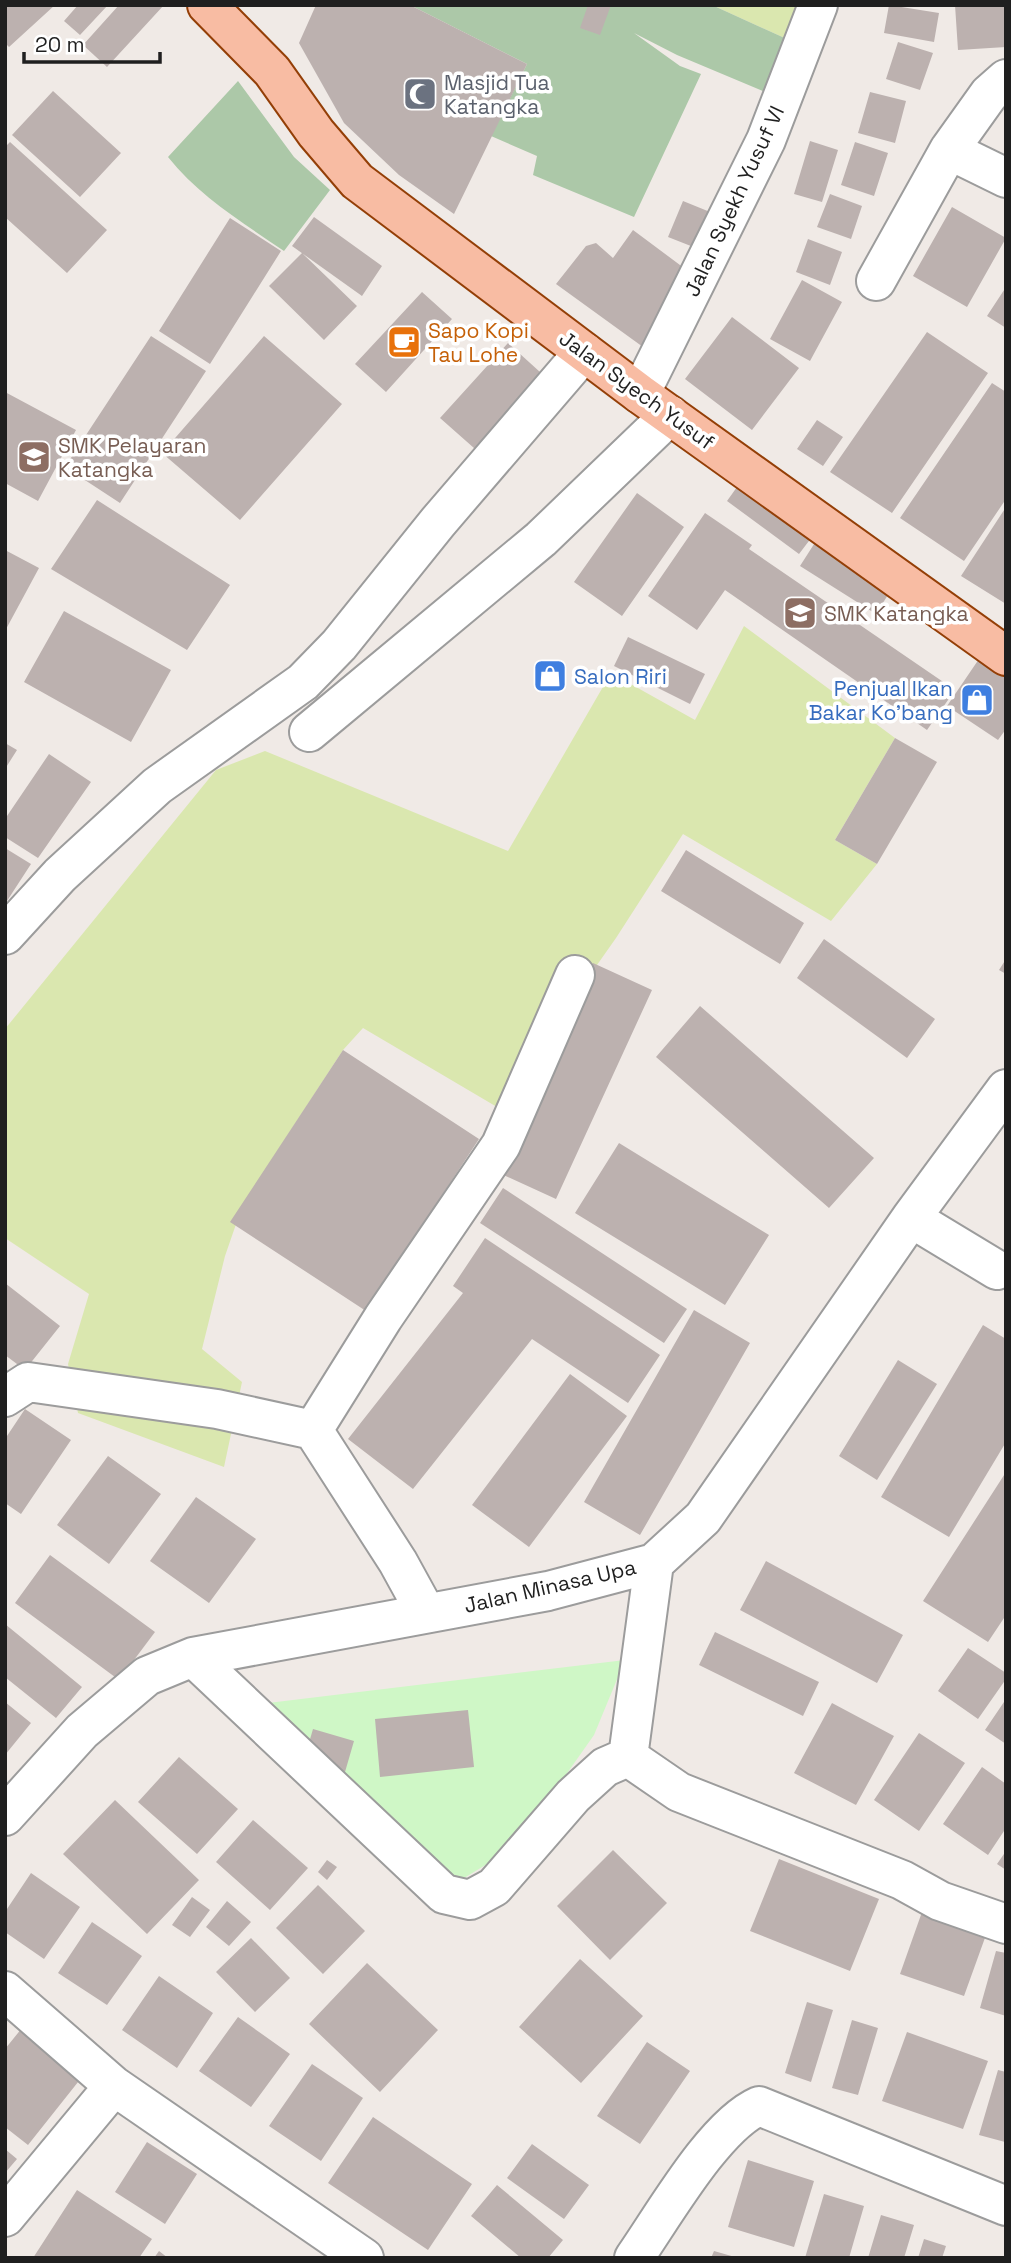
<svg xmlns="http://www.w3.org/2000/svg" width="1011" height="2263" font-family="'Space Grotesk',sans-serif">
  <style>
    .grass { fill: #dae7af }
    .cemetery { fill: #acc8a8 }
    .park { fill: #cff7c6 }
    .building { fill: #bcb1af }
    .lines { fill: none; stroke-linecap: round; stroke-linejoin: round }
    .minor-casing { stroke: #9c9c9c; stroke-width: 42 }
    .major-casing { stroke: #943f07; stroke-width: 42 }
    .minor { stroke: #fff; stroke-width: 38 }
    .major { stroke: #f8bca3; stroke-width: 38 }
    .labels { text-anchor: middle; dominant-baseline: central; stroke-width: 7; stroke-linejoin: round; paint-order: stroke }
    .worship-label { font-size: 21px; fill: #5b616d; stroke: #fff; text-anchor: start }
    .street-label { font-size: 21px; fill: #1f1f1f; stroke: #fff }
    .food-label { font-size: 21px; fill: #c56008; stroke: #fff; text-anchor: start }
    .education-label { font-size: 21px; fill: #785e54; stroke: #fff; text-anchor: start }
    .shop-label { font-size: 21px; fill: #366cbe; stroke: #fff; text-anchor: start }
  </style>
  <rect width="100%" height="100%" fill="#f0eae6"/>
  <path class="grass" d="M 712,5 L 803,5 L 789,40 Z
    M 744,626 L 895,738 L 835,840 L 877,864 L 831,921 L 683,834 L 616,938 L 497,1107 L 363,1028 L 343,1050 L 243,1204 L 225,1256 L 202,1349 L 242,1382 L 224,1467 L 78,1413 L 68,1364 L 89,1294 L 5,1238 L 5,1029 L 216,770 L 265,751 L 508,851 L 611,673 L 695,720 Z"/>
  <path class="cemetery" d="M 410,5 L 712,5 L 789,40 L 770,94 L 677,55 L 634,33 L 680,66 L 701,74 L 634,217 L 533,175 L 537,156 L 491,136 L 527,64 Z
    M 238,81 L 294,157 L 330,190 L 284,251 C 243,223 199,196 168,157 Z"/>
  <path class="park" d="M 625,1660 L 594,1735 L 515,1847 L 451,1886 L 268,1703 Z"/>
  <path class="building" d="M 5,5 L 55,5 L 9,47 L 5,43 Z
    M 78,5 L 108,5 L 80,35 L 64,21 Z
    M 119,5 L 164,5 L 107,67 L 83,45 Z
    M 316,5 L 410,5 L 527,64 L 454,214 L 399,175 L 344,123 L 299,43 Z
    M 588,5 L 611,5 L 600,35 L 580,28 Z
    M 889,5 L 939,13 L 934,42 L 884,33 Z
    M 955,5 L 1006,5 L 1006,47 L 958,50 Z
    M 898,42 L 933,53 L 920,90 L 886,79 Z
    M 53,91 L 121,153 L 80,197 L 12,135 Z
    M 870,92 L 906,101 L 895,143 L 858,133 Z
    M 810,141 L 838,150 L 822,202 L 794,194 Z
    M 10,142 L 107,230 L 67,273 L 5,217 L 5,147 Z
    M 855,142 L 888,153 L 874,196 L 841,185 Z
    M 830,194 L 862,206 L 851,239 L 817,227 Z
    M 683,201 L 715,214 L 701,250 L 668,237 Z
    M 952,207 L 1006,238 L 967,307 L 913,276 Z
    M 314,217 L 382,266 L 362,296 L 292,246 Z
    M 230,218 L 281,251 L 210,364 L 159,331 Z
    M 633,230 L 684,268 L 643,347 L 556,284 L 586,246 L 596,243 L 613,258 Z
    M 808,239 L 842,252 L 830,285 L 796,272 Z
    M 302,253 L 357,306 L 324,340 L 269,286 Z
    M 802,280 L 842,302 L 810,361 L 770,339 Z
    M 1006,287 L 1006,328 L 987,316 Z
    M 422,292 L 452,319 L 386,392 L 355,364 Z
    M 732,317 L 799,368 L 752,430 L 685,379 Z
    M 927,332 L 988,373 L 892,513 L 830,472 Z
    M 151,336 L 206,371 L 120,503 L 65,467 Z
    M 264,336 L 342,404 L 240,520 L 162,453 Z
    M 508,343 L 551,382 L 483,456 L 440,418 Z
    M 992,383 L 1006,392 L 1006,499 L 964,561 L 900,518 Z
    M 5,392 L 76,430 L 38,501 L 5,483 Z
    M 817,420 L 843,437 L 823,466 L 797,449 Z
    M 742,480 L 815,533 L 799,554 L 727,501 Z
    M 637,493 L 684,527 L 622,616 L 574,582 Z
    M 97,500 L 230,585 L 187,650 L 51,569 Z
    M 1006,507 L 1006,604 L 961,576 Z
    M 705,513 L 752,545 L 749,549 L 955,690 L 927,730 L 725,590 L 697,630 L 648,596 Z
    M 816,541 L 891,590 L 876,614 L 800,566 Z
    M 5,550 L 39,568 L 5,631 Z
    M 64,611 L 171,670 L 131,742 L 24,682 Z
    M 628,637 L 705,674 L 690,704 L 614,666 Z
    M 981,656 L 1006,673 L 1006,729 L 998,740 L 947,706 Z
    M 895,738 L 937,762 L 877,864 L 835,840 Z
    M 5,743 L 17,750 L 5,769 Z
    M 49,754 L 91,782 L 38,858 L 5,837 L 5,819 Z
    M 5,848 L 31,864 L 5,904 Z
    M 686,850 L 804,923 L 780,964 L 661,891 Z
    M 824,939 L 935,1019 L 907,1058 L 797,978 Z
    M 1006,959 L 1006,974 L 999,970 Z
    M 593,963 L 652,990 L 556,1199 L 497,1172 Z
    M 700,1006 L 874,1158 L 829,1208 L 656,1057 Z
    M 343,1050 L 479,1139 L 366,1311 L 230,1222 Z
    M 619,1143 L 769,1235 L 725,1305 L 575,1213 Z
    M 503,1188 L 687,1309 L 664,1343 L 480,1223 Z
    M 485,1238 L 660,1355 L 628,1403 L 532,1339 L 413,1489 L 348,1439 L 463,1293 L 453,1286 Z
    M 5,1283 L 60,1326 L 25,1370 L 5,1355 Z
    M 694,1310 L 750,1343 L 640,1535 L 584,1502 Z
    M 983,1325 L 1006,1339 L 1006,1442 L 949,1537 L 881,1497 Z
    M 898,1360 L 937,1384 L 877,1480 L 839,1456 Z
    M 570,1374 L 627,1416 L 529,1547 L 472,1505 Z
    M 25,1409 L 71,1440 L 21,1514 L 5,1503 L 5,1439 Z
    M 108,1456 L 161,1494 L 109,1564 L 57,1525 Z
    M 1006,1472 L 1006,1615 L 988,1642 L 923,1601 Z
    M 196,1497 L 256,1539 L 209,1603 L 150,1561 Z
    M 50,1555 L 155,1632 L 119,1680 L 15,1603 Z
    M 766,1561 L 903,1635 L 877,1683 L 740,1610 Z
    M 5,1624 L 82,1687 L 56,1718 L 5,1677 Z
    M 715,1632 L 819,1682 L 803,1716 L 699,1665 Z
    M 968,1648 L 1006,1673 L 1006,1679 L 978,1719 L 938,1691 Z
    M 1006,1699 L 1006,1744 L 985,1730 Z
    M 5,1702 L 31,1723 L 5,1755 Z
    M 832,1703 L 894,1736 L 856,1805 L 794,1773 Z
    M 468,1710 L 474,1767 L 380,1777 L 375,1719 Z
    M 313,1729 L 354,1741 L 345,1772 L 304,1760 Z
    M 919,1733 L 965,1763 L 919,1831 L 874,1800 Z
    M 179,1757 L 238,1809 L 197,1854 L 138,1802 Z
    M 982,1767 L 1006,1784 L 1006,1828 L 988,1855 L 943,1824 Z
    M 115,1800 L 199,1880 L 147,1934 L 63,1854 Z
    M 253,1820 L 308,1868 L 270,1910 L 216,1862 Z
    M 613,1850 L 667,1903 L 610,1960 L 557,1906 Z
    M 1006,1851 L 1006,1870 L 997,1864 Z
    M 779,1859 L 879,1899 L 850,1971 L 750,1931 Z
    M 327,1860 L 337,1867 L 327,1880 L 318,1872 Z
    M 31,1873 L 80,1907 L 44,1959 L 5,1932 L 5,1912 Z
    M 318,1885 L 365,1931 L 323,1974 L 276,1928 Z
    M 192,1897 L 210,1910 L 190,1937 L 172,1925 Z
    M 227,1901 L 251,1922 L 229,1946 L 206,1927 Z
    M 922,1912 L 986,1935 L 964,1996 L 900,1974 Z
    M 92,1922 L 142,1956 L 107,2005 L 58,1973 Z
    M 251,1938 L 290,1978 L 255,2012 L 216,1972 Z
    M 996,1951 L 1006,1953 L 1006,2016 L 980,2008 Z
    M 580,1959 L 643,2016 L 581,2083 L 519,2027 Z
    M 367,1963 L 438,2030 L 380,2092 L 309,2024 Z
    M 159,1976 L 213,2013 L 177,2068 L 122,2030 Z
    M 807,2002 L 833,2010 L 811,2082 L 785,2073 Z
    M 238,2017 L 290,2054 L 251,2107 L 199,2071 Z
    M 852,2020 L 878,2028 L 858,2095 L 832,2088 Z
    M 22,2028 L 82,2077 L 28,2145 L 5,2127 L 5,2049 Z
    M 907,2032 L 988,2061 L 963,2129 L 882,2101 Z
    M 647,2042 L 690,2071 L 640,2144 L 597,2116 Z
    M 312,2064 L 363,2098 L 321,2161 L 269,2126 Z
    M 998,2070 L 1006,2072 L 1005,2142 L 979,2135 Z
    M 373,2117 L 472,2184 L 428,2250 L 328,2183 Z
    M 147,2142 L 197,2174 L 165,2224 L 115,2192 Z
    M 532,2144 L 589,2185 L 564,2219 L 507,2178 Z
    M 5,2149 L 17,2159 L 5,2173 Z
    M 748,2160 L 814,2181 L 794,2247 L 728,2227 Z
    M 497,2185 L 563,2240 L 548,2258 L 521,2258 L 471,2216 Z
    M 77,2190 L 152,2239 L 139,2258 L 33,2258 Z
    M 824,2194 L 864,2206 L 849,2258 L 805,2258 Z
    M 881,2215 L 914,2225 L 904,2258 L 868,2258 Z
    M 924,2239 L 946,2246 L 942,2258 L 918,2258 Z
    M 159,2251 L 168,2258 L 154,2258 Z
    M 714,2251 L 735,2257 L 735,2258 L 711,2258 Z"/>
  <g class="lines">
    <defs>
      <path id="minor" d="M 1006,79 L 989,94 L 949,150 L 1006,178
        M 876,281 L 949,150
        M 640,394 L 766,140 L 818,5
        M 309,732 L 541,539 L 670,415
        M 5,935 L 60,875 L 157,786 L 303,682 L 339,645 L 438,522 L 584,352
        M 911,1218 L 997,1270
        M 5,1397 L 28,1382 L 217,1409 L 313,1430
        M 654,1563 L 628,1757 L 679,1792 L 902,1880 L 940,1901 L 1006,1924
        M 426,1613 L 398,1562 L 313,1430 L 383,1318 L 501,1145 L 575,975
        M 193,1657 L 444,1894 L 470,1900 L 494,1887 L 573,1796 L 605,1767 L 628,1757
        M 5,1816 L 82,1731 L 147,1676 L 193,1657 L 548,1591 L 654,1563 L 703,1518 L 911,1218 L 1006,1089
        M 5,1991 L 114,2086 L 5,2217
        M 114,2086 L 364,2258
        M 634,2258 C 664,2215 714,2126 759,2106 L 1006,2206"/>
      <path id="major" d="M 207,5 L 272,71 L 316,133 L 357,181 L 640,394 L 1006,656"/>
    </defs>
    <use href="#minor" class="minor-casing"/>
    <use href="#major" class="major-casing"/>
    <use href="#minor" class="minor"/>
    <use href="#major" class="major"/>
  </g>
  <defs>
    <symbol id="mosque-square" viewBox="-11 -11 22 22"><rect x="-9" y="-9" width="18" height="18" rx="4" fill="#6b7280" stroke="#fff"/><path d="M3.5-4.9A6 6 0 1 0 3.5 4.9A5 5 0 1 1 3.5-4.9Z" fill="#fff"/></symbol>
    <symbol id="cafe-square" viewBox="-11 -11 22 22"><rect x="-9" y="-9" width="18" height="18" rx="4" fill="#e8710a" stroke="#fff"/><path d="M-5.5-4.5H6V0H3Q3 3.5 0 3.5H-2.5Q-5.5 3.5-5.5 0ZM3-3.2v2h1.7v-2ZM-6 4.5H4V6H-6Z" fill="#fff"/></symbol>
    <symbol id="school-square" viewBox="-11 -11 22 22"><rect x="-9" y="-9" width="18" height="18" rx="4" fill="#8d6e63" stroke="#fff"/><path d="M0-5L7-2L0 1L-7-2ZM-4 1L0 2.5L4 1V4Q0 6-4 4Z" fill="#fff"/></symbol>
    <symbol id="shop-square" viewBox="-11 -11 22 22"><rect x="-9" y="-9" width="18" height="18" rx="4" fill="#3f7fe0" stroke="#fff"/><path d="M-5-2.5h2.3a2.7 3.5 0 0 1 5.4 0H5L5.5 6h-11ZM-1.5-2.5h3a1.5 2.3 0 0 0-3 0Z" fill="#fff"/></symbol>
  </defs>
  <g fill-rule="evenodd">
    <use href="#mosque-square" x="401" y="75" width="38" height="38"/>
    <use href="#cafe-square" x="385" y="323" width="38" height="38"/>
    <use href="#school-square" x="15" y="438" width="38" height="38"/>
    <use href="#school-square" x="781" y="594" width="38" height="38"/>
    <use href="#shop-square" x="531" y="657" width="38" height="38"/>
    <use href="#shop-square" x="958" y="681" width="38" height="38"/>
  </g>
  <g class="labels">
    <g class="worship-label">
      <text x="444" y="82">Masjid Tua<tspan x="444" dy="24">Katangka</tspan></text>
    </g>
    <g class="street-label">
      <text transform="translate(734 201) rotate(-65)">Jalan Syekh Yusuf VI</text>
      <text transform="translate(637 390) rotate(36)">Jalan Syech Yusuf</text>
      <text transform="translate(550 1586) rotate(-13)">Jalan Minasa Upa</text>
    </g>
    <g class="food-label">
      <text x="428" y="330">Sapo Kopi<tspan x="428" dy="24">Tau Lohe</tspan></text>
    </g>
    <g class="education-label">
      <text x="58" y="445">SMK Pelayaran<tspan x="58" dy="24">Katangka</tspan></text>
      <text x="824" y="613">SMK Katangka</text>
    </g>
    <g class="shop-label">
      <text x="574" y="676">Salon Riri</text>
      <text x="953" y="688" text-anchor="end">Penjual Ikan<tspan x="953" dy="24">Bakar Ko'bang</tspan></text>
    </g>
  </g>
  <rect width="1011" height="2263" fill="none" stroke="#1f1f1f" stroke-width="14"/>
  <path d="M24 52v10h136v-10" fill="none" stroke="#1f1f1f" stroke-width="3.5"/>
  <text x="35" y="52" font-size="21" fill="#1f1f1f" stroke="#ffffff" stroke-width="5" paint-order="stroke">20 m</text>
</svg>
